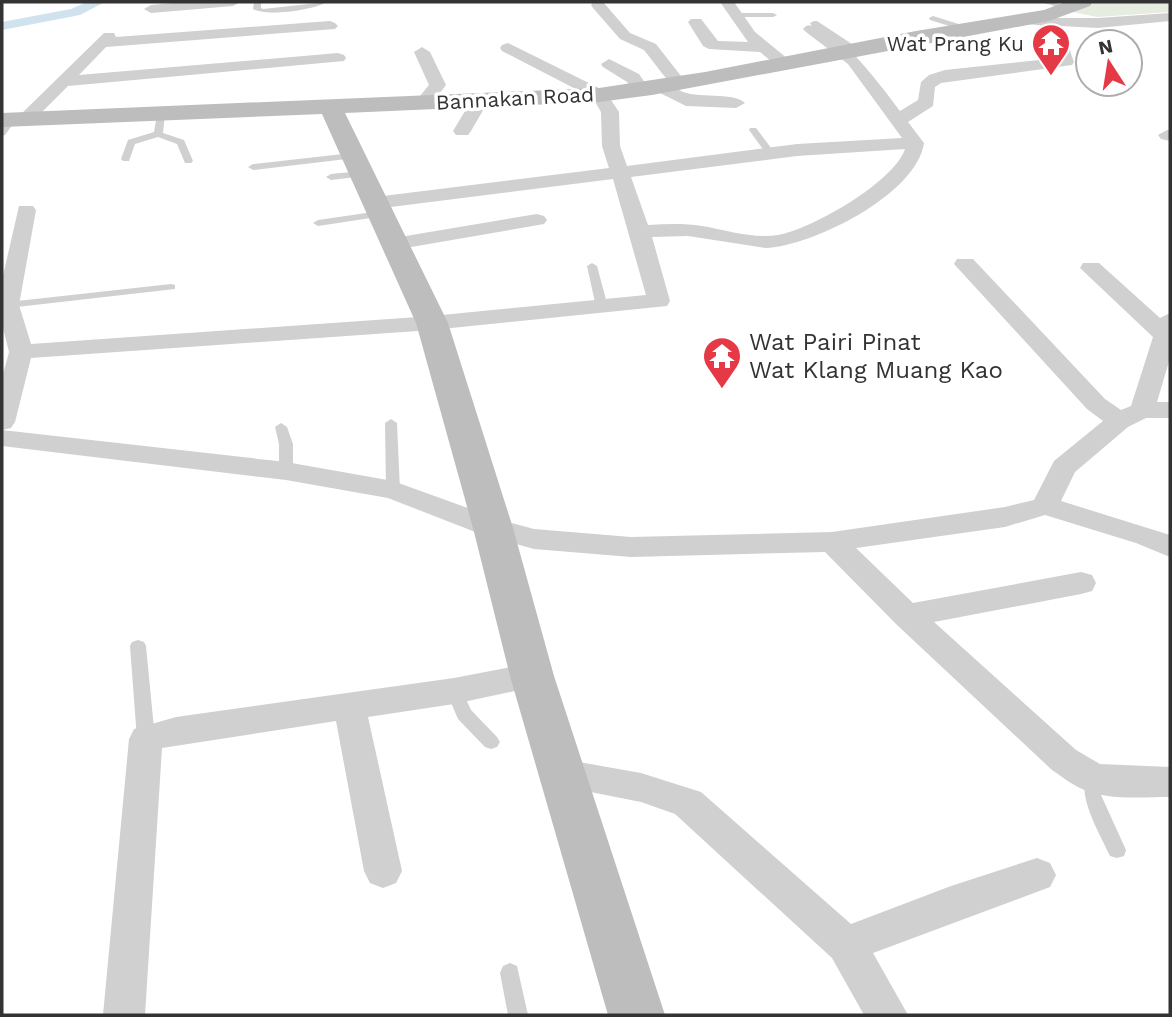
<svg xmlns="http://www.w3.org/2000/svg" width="1172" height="1017" font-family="'Work Sans',sans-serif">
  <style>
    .green { fill: #e6ecdf }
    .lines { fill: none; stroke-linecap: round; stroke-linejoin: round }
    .canal { fill: #cfe2ee; fill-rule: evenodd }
    .lane { fill: #d0d0d0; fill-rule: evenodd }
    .street { fill: #d0d0d0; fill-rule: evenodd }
    .secondary { fill: #bdbdbd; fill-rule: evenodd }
    .labels { text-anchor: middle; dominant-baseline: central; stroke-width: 7; stroke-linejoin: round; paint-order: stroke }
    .far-poi-label { font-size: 21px; fill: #333; stroke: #fff; text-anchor: end }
    .far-street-label { font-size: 21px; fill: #333; stroke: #fff }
    .poi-label { font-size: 24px; fill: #333; stroke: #fff; text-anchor: start }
  </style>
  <rect width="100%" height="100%" fill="#fff"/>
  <path class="green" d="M 1097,2 L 1170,2 L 1170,12 L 1097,17 L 1073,12 Z"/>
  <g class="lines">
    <path class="canal" d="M 87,2 L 105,2 L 80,15 L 2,30 L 2,22 L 71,9 Z"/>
    <path class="lane" d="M 254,2 L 261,2 L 261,8 L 263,9 L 327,2 C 314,10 266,17 253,9 Z
      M 1041,2 L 1053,2 L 1072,8 L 1068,10 Z
      M 736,13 L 773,13 L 777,15 L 773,17 L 733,17 L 732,15 Z
      M 933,16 L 965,26 L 966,28 L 962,30 L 930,20 L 929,18 Z
      M 814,21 L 817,21 L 858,48 L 851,50 L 811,25 L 810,23 Z
      M 161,111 L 165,114 L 163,133 L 184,140 L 193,161 L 191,163 L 185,163 L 177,144 L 158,137 L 135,144 L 129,161 L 123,161 L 121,159 L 128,140 L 154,132 L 157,114 Z
      M 9,118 L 16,120 L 5,135 L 2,136 L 2,127 Z
      M 750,128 L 756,128 L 775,153 L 773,155 L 767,155 L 749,130 Z
      M 352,153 L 357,156 L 355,158 L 253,170 L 248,167 L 253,164 Z
      M 361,171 L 366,174 L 364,176 L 331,180 L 326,177 L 331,174 Z
      M 380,211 L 384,212 L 384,216 L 318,226 L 313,223 L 318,220 Z
      M 592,263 L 597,266 L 608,307 L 606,309 L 598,309 L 596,307 L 587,266 Z
      M 171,284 L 175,285 L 175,289 L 8,308 L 2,305 L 8,302 Z
      M 391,419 L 397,423 L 400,490 L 393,495 L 386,490 L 385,423 Z
      M 281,423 L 287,427 L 293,444 L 293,471 L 286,475 L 279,471 L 279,444 L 275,427 Z
      M 138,640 L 144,642 L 146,646 L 155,739 L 152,744 L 146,746 L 140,744 L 137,739 L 130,646 L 132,642 Z
      M 454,685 L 460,686 L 471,710 L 497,737 L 500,742 L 497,747 L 491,749 L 485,747 L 458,719 L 446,691 L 448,686 Z
      M 1093,771 L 1099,773 L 1102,778 L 1101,795 L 1126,850 L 1124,856 L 1117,858 L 1110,856 C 1100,834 1076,795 1087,773 Z
      M 510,963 L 517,966 L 528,1015 L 508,1015 L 500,973 L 503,966 Z"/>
    <path class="street" d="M 184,2 L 240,2 L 233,6 L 151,13 L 144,9 L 151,5 Z
      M 593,2 L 603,2 L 630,33 L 656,44 L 688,85 L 679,90 C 697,100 733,91 745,103 L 736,108 L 686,106 L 656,91 L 654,87 L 656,83 L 662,82 L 672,86 L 644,50 L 620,39 L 593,8 L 591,5 Z
      M 720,2 L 734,2 L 755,32 L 788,59 L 790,62 L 788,65 L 776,65 L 760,52 L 709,49 L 703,46 L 688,22 L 691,19 L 701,19 L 718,41 L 748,42 Z
      M 1170,13 L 1170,21 L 1098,28 L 1061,26 L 1074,62 L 1072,65 L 941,83 L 935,87 L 933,106 L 908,122 L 924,143 C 917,194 813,246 766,248 L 688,236 L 652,237 L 670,301 L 667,306 L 432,330 L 31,358 L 15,422 L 11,428 L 2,430 L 286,462 L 393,481 L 501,520 L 534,529 L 631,537 L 832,532 L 1005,507 L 1034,500 L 1054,461 L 1103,421 L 1087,409 L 954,264 L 957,259 L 973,259 L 1105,399 L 1121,410 L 1131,406 L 1153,337 L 1080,268 L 1083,263 L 1099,263 L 1160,318 L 1170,313 L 1170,358 L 1157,402 L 1170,402 L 1170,418 L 1146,418 L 1128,427 L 1075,472 L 1061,501 L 1170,535 L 1170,557 L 1136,543 L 1045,515 L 1005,527 L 856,548 L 913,603 L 1081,572 L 1092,575 L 1096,583 L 1092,591 L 1081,594 L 934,622 L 1076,750 L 1100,764 L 1170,767 L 1170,797 C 1142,797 1106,801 1080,788 C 1071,784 1061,776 1052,770 L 896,624 L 825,552 L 631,557 L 534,549 L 483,535 L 388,498 L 286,480 L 2,446 L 2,378 L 9,352 L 2,324 L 2,280 L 19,206 L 33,206 L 36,210 L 19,305 L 31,344 L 432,316 L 646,295 L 613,179 L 375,209 L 368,207 L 365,203 L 368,199 L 375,197 L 609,168 L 602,146 L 601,112 L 593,98 L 502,51 L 500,48 L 502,45 L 508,43 L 605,91 L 619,112 L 620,146 L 627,166 L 797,144 L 902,138 L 848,64 L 806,32 L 803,29 L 806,26 C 833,19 885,91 900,111 L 918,100 L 921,82 L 929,75 L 945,70 L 1057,58 L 1046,26 L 1028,24 L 1025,21 L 1028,18 L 1098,18 ZM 905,149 C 894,182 812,229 778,235 C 753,239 726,230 702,226 C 684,223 666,224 648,225 L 631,177 L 797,156 Z
      M 330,21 L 335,23 L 338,26 L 335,29 L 106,47 L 79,75 L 338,53 L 344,55 L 346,58 L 344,61 L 68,86 L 31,123 L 19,123 L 16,119 L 104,33 L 114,33 L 116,37 Z
      M 422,47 L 430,52 L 446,85 L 430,106 L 424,107 L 415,102 L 429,85 L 414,52 Z
      M 609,59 L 639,74 L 650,90 L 648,94 L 636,94 L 627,82 L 603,67 L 601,64 Z
      M 480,95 L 489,100 L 471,131 L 468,135 L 456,135 L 453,131 L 474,96 Z
      M 1167,130 L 1170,130 L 1170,141 L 1161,139 L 1158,135 Z
      M 537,214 L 544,216 L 547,220 L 544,224 L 394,250 L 387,248 L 384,244 L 387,240 L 394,238 Z
      M 532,663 L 543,667 L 548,676 L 543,685 L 454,704 L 368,717 L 402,871 L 396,883 L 383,888 L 370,883 L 364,871 L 336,721 L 162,748 L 145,1015 L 103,1015 L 129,739 L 134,729 L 176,717 L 454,678 Z
      M 562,759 L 641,773 L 701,792 L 851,924 L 951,886 L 1037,858 L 1050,863 L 1056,875 L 1050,887 L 873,953 L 908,1015 L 864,1015 L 832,958 L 675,814 L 641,802 L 550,784 L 544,774 L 550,764 Z"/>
    <path class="secondary" d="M 1065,2 L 1093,2 L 1090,6 L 1049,21 L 652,95 L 599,102 L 345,113 L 448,323 L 513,528 L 554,676 L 665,1015 L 608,1015 L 510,676 L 473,528 L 416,323 L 322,114 L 2,127 L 2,113 L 599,88 L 705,72 L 916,31 L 1044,10 Z"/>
  </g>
  <defs>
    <symbol id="temple-pin" viewBox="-11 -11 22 30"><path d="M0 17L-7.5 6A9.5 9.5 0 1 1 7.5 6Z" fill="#e63946" stroke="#fff"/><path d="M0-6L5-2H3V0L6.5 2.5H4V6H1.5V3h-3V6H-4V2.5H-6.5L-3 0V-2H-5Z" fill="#fff"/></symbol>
  </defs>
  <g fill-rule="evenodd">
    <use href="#temple-pin" x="1029" y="21" width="44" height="60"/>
    <use href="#temple-pin" x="700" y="334" width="44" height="60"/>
  </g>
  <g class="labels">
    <g class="far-poi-label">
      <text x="1024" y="43">Wat Prang Ku</text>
    </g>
    <g class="far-street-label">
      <text transform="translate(515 98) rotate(-3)">Bannakan Road</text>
    </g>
    <g class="poi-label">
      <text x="749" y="342">Wat Pairi Pinat<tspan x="749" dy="28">Wat Klang Muang Kao</tspan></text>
    </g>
  </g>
  <rect width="1172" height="1017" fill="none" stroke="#333333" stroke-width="7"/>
  <g transform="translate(1109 63) rotate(348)"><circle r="33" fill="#ffffff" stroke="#adadad" stroke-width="2"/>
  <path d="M0-5L12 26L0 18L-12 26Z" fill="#e63946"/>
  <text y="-10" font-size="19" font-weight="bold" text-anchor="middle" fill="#333333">N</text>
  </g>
</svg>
